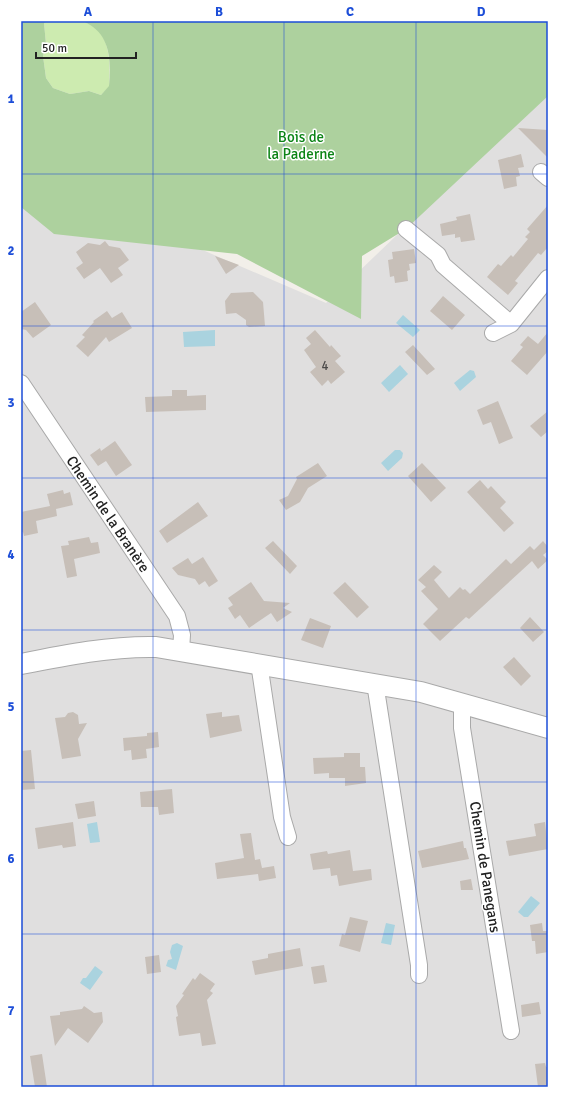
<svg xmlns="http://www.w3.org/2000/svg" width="569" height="1108" font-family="Signika,sans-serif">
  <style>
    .residential { fill: #e0dfdf }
    .grass { fill: #cdebb0 }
    .forest { fill: #add19e }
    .water { fill: #aad3df }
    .building { fill: #c7bfb8 }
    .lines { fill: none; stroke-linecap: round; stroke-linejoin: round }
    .minor-casing { stroke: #a9a9a9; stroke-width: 18 }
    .tertiary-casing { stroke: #a9a9a9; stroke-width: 22 }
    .minor { stroke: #fff; stroke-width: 16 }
    .tertiary { stroke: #fff; stroke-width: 20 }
    .grid { fill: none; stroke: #1d4ed8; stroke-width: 1; stroke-opacity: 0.55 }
    .labels { text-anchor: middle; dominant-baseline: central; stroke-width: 3; stroke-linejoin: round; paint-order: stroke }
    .number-label { font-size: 13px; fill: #4b4948 }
    .park-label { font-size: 15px; fill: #0c8416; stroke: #fff }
    .street-label { font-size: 15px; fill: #222; stroke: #fff }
    .neatline { fill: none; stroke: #1d4ed8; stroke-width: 1.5 }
    .grid-label { font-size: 13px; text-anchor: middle; font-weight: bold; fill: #1d4ed8 }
  </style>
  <rect width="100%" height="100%" fill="#f2efe9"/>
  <path class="residential" d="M 548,90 L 548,1087 L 21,1087 L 21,172 L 326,303 Z"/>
  <path class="grass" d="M 49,21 C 60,21 74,19 84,22 C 112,30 110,64 109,87 L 101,95 L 89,91 L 70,94 L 53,88 L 46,78 L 43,56 L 46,44 L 44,23 Z"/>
  <path class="forest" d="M 21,21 L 49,21 L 44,23 L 46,44 L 43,56 L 46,78 L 53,88 L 70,94 L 89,91 L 101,95 L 109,86 C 111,60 111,32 82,21 L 548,21 L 548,96 L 406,229 L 362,256 L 361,319 L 237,254 L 54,234 L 21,207 Z"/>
  <path class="water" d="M 403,315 L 420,330 L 413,337 L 396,323 Z
    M 215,330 L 215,346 L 184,347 L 183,332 Z
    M 400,365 L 408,374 L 389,392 L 381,383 Z
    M 470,370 L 474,371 L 476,377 L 460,391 L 454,383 Z
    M 395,450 L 400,450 L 403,453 L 402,458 L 388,471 L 381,463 Z
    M 97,822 L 100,842 L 90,843 L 87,824 Z
    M 531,896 L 540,903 L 528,917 L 524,917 L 518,912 Z
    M 386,923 L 395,925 L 391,945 L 381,943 Z
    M 177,943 L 183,946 L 176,970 L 166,966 L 168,960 L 172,959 L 170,952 L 172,945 Z
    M 95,966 L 103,972 L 90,990 L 80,983 L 83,978 L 86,978 Z"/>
  <path class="building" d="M 518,128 L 548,130 L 548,158 Z
    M 521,154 L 524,167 L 518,168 L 520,176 L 516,177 L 517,186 L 504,189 L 498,160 Z
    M 548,205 L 548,247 L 541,255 L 538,253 L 515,281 L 518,283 L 508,295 L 487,277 L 498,264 L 501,266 L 511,255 L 513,257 L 528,239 L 525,237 L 530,232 L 527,229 Z
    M 470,214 L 475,240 L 461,242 L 460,237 L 455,238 L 455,234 L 442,236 L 440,224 L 457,220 L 456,217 Z
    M 105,241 L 109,246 L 120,248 L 129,260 L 118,268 L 123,275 L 111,283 L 100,268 L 84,279 L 76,268 L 83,263 L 76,252 L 88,243 L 100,245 Z
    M 414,249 L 416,263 L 409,264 L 410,270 L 407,271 L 408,281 L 395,283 L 394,276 L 390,277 L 388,260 L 393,259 L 392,252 Z
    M 215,256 L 239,265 L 226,274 Z
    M 253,292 L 263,302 L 265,326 L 249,327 L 246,325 L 246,320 L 236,313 L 226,314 L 225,301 L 231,293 Z
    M 443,296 L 465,315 L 452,330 L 430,311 Z
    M 35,302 L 51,325 L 33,338 L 26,330 L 21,329 L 21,312 Z
    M 107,311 L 112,318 L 122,312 L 132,328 L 109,342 L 106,337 L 88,357 L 76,346 L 85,337 L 82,335 L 94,322 L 93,321 Z
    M 315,330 L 330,347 L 331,345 L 341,356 L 335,361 L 345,372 L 331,384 L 328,380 L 322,386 L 310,372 L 316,367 L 304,350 L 311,344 L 306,338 Z
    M 548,332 L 548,351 L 527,375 L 511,361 L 523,347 L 520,345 L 528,336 L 538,344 Z
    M 413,345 L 435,369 L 427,375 L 405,352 Z
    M 172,390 L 187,390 L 187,396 L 206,395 L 206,410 L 146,412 L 145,397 L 172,396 Z
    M 498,401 L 513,438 L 499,444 L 491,422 L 483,425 L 477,410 Z
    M 548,411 L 548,431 L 541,437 L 530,426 Z
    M 115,441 L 132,465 L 116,476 L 106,461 L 98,466 L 90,455 L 100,448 L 101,451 Z
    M 318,463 L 327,476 L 308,488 L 300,502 L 286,510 L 279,500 L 288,496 L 297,479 L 296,477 Z
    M 422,463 L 446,488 L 431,502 L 408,476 Z
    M 480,480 L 488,489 L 491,486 L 506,502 L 500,508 L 514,523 L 504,532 L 467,492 Z
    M 63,490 L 64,494 L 70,492 L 73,505 L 56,509 L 57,516 L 36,521 L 38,533 L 24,536 L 23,532 L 21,532 L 21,512 L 50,506 L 47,494 Z
    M 198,502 L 208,516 L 167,543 L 159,531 Z
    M 89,537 L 91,543 L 98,542 L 100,553 L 74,559 L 77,576 L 67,578 L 61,546 L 69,545 L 68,541 Z
    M 273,541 L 297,566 L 290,574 L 265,548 Z
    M 543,541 L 548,547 L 548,551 L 543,555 L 548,560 L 538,569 L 532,561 L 469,619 L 466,617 L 440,641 L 423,624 L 438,609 L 421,591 L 426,587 L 418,580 L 434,565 L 442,572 L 434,580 L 449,598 L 460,587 L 463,590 L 465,589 L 470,594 L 506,559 L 511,564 L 530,546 L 534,550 Z
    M 203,557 L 218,581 L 209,587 L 205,581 L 199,585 L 195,579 L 178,575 L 172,568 L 188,558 L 192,564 Z
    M 251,582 L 264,601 L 290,603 L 283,608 L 292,612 L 277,622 L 271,613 L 249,628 L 240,615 L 235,619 L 228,608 L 233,605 L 228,598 Z
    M 345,582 L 369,607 L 357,618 L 333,593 Z
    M 530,617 L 544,632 L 533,642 L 520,628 Z
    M 310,618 L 331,626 L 323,648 L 301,640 Z
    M 514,657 L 531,676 L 521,686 L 503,667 Z
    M 73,712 L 78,715 L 79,724 L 87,723 L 78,739 L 81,756 L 62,759 L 55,718 L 65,717 L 68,713 Z
    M 222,712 L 222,717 L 239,715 L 242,731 L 210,738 L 206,714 Z
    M 158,732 L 159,747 L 146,749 L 147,758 L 132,760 L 131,750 L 124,751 L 123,738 L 147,736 L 147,733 Z
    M 31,750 L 35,789 L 21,790 L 21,751 Z
    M 344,753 L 360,753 L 360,767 L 365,767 L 366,783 L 345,786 L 345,778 L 329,778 L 329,773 L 314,774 L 313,758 L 344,757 Z
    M 172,789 L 174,813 L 159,815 L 158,807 L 141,807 L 140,792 Z
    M 94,801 L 96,816 L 78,819 L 75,804 Z
    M 73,822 L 76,846 L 63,848 L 62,845 L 38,849 L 35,828 Z
    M 545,822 L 548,849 L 509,856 L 506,841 L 536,836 L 534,824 Z
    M 251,833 L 255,860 L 260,859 L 262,868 L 274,866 L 276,878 L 259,881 L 258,874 L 217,879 L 215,863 L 244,858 L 240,834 Z
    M 463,841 L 464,848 L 466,848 L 469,859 L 422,868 L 418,851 Z
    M 350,850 L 353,871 L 371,869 L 372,880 L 339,886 L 337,875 L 331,876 L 330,868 L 313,870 L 310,854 L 327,851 L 328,854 Z
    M 471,879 L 473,890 L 461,890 L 460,881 Z
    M 350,917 L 368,921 L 360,952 L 339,946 L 342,934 L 345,935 Z
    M 542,923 L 543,931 L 548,931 L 548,952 L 536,954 L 535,941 L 532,941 L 530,925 Z
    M 300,948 L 303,966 L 255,975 L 252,961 L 268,958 L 268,954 Z
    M 159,955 L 161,972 L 147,974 L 145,957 Z
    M 324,965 L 327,982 L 314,984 L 311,967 Z
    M 200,973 L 215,984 L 210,991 L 213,993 L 207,1000 L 216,1044 L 202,1046 L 200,1033 L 179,1036 L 176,1017 L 178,1016 L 176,1006 L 184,995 L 182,994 L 193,978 L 195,980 Z
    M 539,1002 L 541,1014 L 522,1017 L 521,1005 Z
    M 84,1006 L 94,1013 L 102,1012 L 103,1022 L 88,1043 L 68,1028 L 55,1046 L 50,1016 L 60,1015 L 60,1012 L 82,1009 Z
    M 42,1054 L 47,1087 L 35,1087 L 30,1056 Z
    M 545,1063 L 546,1067 L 548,1067 L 548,1087 L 538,1087 L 535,1064 Z"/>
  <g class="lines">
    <defs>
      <path id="minor" d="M 541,172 L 548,178
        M 406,229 L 438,255 L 443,265 L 511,324
        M 493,333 L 511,324 L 548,278
        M 21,383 L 177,616 L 182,635 L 181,650
        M 259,663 L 282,817 L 288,837
        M 375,683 L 419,965 L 419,975
        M 462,703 L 462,728 L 511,1031"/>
      <path id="tertiary" d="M 21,664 C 66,655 111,646 156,647 L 421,692 L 548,728"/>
    </defs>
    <use href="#minor" class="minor-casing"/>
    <use href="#tertiary" class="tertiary-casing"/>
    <use href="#minor" class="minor"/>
    <use href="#tertiary" class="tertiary"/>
  </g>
  <path class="grid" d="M 153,21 L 153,1087M 284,21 L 284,1087M 416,21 L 416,1087M 21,174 L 548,174M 21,326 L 548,326M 21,478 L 548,478M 21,630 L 548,630M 21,782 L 548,782M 21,934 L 548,934"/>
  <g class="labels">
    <g class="number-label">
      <text x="325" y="366">4</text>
    </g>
    <g class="park-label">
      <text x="301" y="137">Bois de<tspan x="301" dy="17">la Paderne</tspan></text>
    </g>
    <g class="street-label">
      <text transform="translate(108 514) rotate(56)">Chemin de la Branère</text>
      <text transform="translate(485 867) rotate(81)">Chemin de Panegans</text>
    </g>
  </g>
  <rect width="569" height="1108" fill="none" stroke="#ffffff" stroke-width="44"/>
  <path d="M36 52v6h100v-6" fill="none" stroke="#222222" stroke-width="2"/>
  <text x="42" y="52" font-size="12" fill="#222222" stroke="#ffffff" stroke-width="3" paint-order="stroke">50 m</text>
  <rect x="22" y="22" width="525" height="1064" class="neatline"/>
  <g class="grid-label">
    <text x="88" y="16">A</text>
    <text x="219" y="16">B</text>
    <text x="350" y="16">C</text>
    <text x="481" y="16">D</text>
    <text x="11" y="103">1</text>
    <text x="11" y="255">2</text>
    <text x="11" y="407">3</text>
    <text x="11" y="559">4</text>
    <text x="11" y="711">5</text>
    <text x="11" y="863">6</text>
    <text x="11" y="1015">7</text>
  </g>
</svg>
